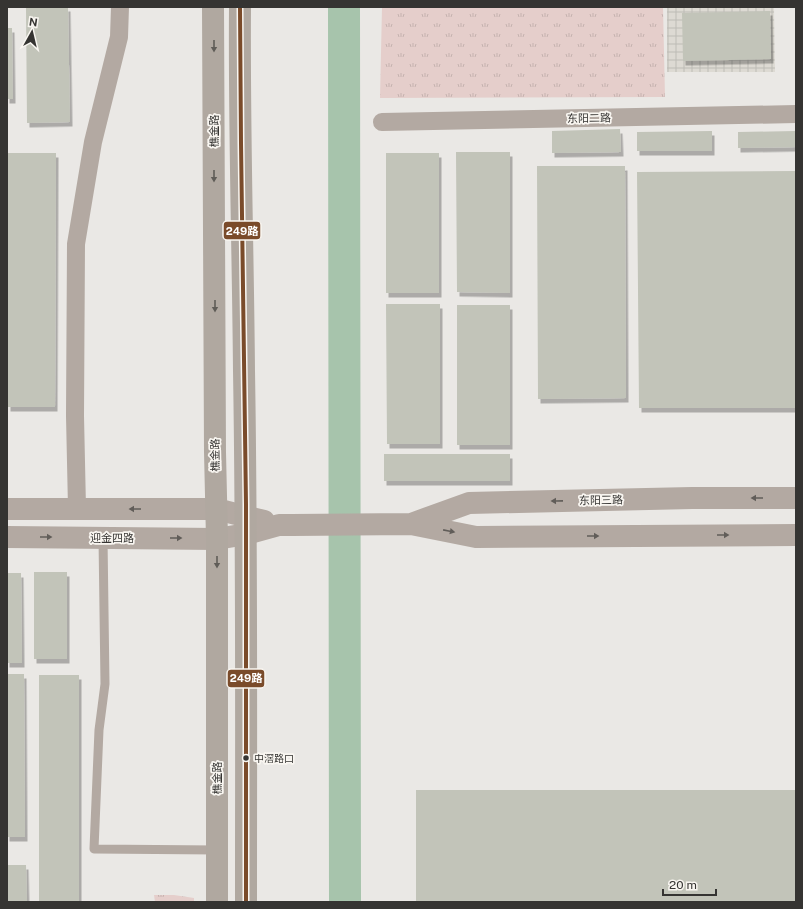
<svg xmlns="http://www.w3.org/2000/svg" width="803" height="909" font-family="'Public Sans','Noto Sans SC',sans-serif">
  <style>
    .industrial { fill: url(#industrial-grid) }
    .grass { fill: url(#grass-tufts) }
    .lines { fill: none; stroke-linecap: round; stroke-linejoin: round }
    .river { stroke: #a7c4ac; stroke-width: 32 }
    .building { fill: #c2c4b9; filter: url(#shadow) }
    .service { stroke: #b3a9a2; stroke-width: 9 }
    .minor { stroke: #b3a9a2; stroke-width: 18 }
    .tertiary { stroke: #b3a9a2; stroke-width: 22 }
    .trunk { stroke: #b0a8a0; stroke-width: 22 }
    .bus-1-casing { stroke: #f9f6f1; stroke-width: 7 }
    .bus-1 { stroke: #7a4b2a; stroke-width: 4 }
    .oneway { fill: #605d58 }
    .oneway2 { fill: #615d59 }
    .bus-dot { fill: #353432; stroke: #f9f6f1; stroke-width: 1.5 }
    .labels { text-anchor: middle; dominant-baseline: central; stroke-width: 3.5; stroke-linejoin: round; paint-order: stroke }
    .bus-label { font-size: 10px; fill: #353432; stroke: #f9f6f1; text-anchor: start }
    .street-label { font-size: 11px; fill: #353432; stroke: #f9f6f1 }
    .line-badge { stroke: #f9f6f1; stroke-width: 1.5 }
    .badge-label { font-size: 11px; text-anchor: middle; font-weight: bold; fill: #fff }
  </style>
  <defs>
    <pattern id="industrial-grid" width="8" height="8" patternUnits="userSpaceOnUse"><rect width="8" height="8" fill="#dddad3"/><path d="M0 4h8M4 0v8" fill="none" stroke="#bebcb6"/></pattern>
    <pattern id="grass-tufts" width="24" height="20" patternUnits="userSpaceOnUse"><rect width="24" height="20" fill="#e5cecb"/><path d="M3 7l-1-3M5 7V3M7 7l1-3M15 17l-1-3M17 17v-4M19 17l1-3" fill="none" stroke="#c5b2af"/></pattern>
    <filter id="shadow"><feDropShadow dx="2.5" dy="4.5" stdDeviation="0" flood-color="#0004"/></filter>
  </defs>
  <rect width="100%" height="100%" fill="#eae8e5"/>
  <path class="industrial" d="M 667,7 L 774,7 L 775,72 L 667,72 Z"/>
  <path class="grass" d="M 382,7 L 663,7 L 665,97 L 380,98 Z
    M 154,895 L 174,895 L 194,898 L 194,902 L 155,902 Z"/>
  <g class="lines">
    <path class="river" d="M 344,7 L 345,902"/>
  </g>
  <path class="building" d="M 26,7 L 68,7 L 70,122 L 27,123 Z
    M 770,11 L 771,59 L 683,61 L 682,13 Z
    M 7,28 L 12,28 L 13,99 L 7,99 Z
    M 620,129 L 621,152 L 552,153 L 552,131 Z
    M 712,131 L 712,151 L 637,151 L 637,132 Z
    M 796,131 L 796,147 L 738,148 L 738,132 Z
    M 456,152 L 510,152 L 510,293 L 457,292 Z
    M 8,153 L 56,153 L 55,407 L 8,407 Z
    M 386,153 L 439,153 L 439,293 L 386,293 Z
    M 537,166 L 625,166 L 626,398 L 538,399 Z
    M 796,171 L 796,408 L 639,408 L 637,172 Z
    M 386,304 L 440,304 L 440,444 L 387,444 Z
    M 457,305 L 510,305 L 510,445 L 457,445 Z
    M 384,454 L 510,454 L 510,481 L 384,481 Z
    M 34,572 L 67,572 L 67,659 L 34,659 Z
    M 7,573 L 21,573 L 22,663 L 7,663 Z
    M 7,674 L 24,674 L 25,837 L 7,837 Z
    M 39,675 L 79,675 L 79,902 L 39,902 Z
    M 416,790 L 796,790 L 796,902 L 416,902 Z
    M 7,865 L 26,865 L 27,902 L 7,902 Z"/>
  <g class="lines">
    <path class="service" d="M 103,538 L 105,684 L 99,730 L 94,849 L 217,850"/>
    <path class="minor" d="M 382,122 L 796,114
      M 77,508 L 75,416 L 76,244 L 93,142 L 119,37 L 120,7"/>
    <path class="tertiary" d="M 7,509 L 216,509 L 264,521
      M 411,524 L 469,503 L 692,498 L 796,498
      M 7,537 L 217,539 L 246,534 L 279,525 L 292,525 L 411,524 L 476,537 L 796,535"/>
    <path class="trunk" d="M 213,7 L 215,452 L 217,539 L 217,902
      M 240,7 C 239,128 243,250 244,371 C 247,548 246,725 246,902"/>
    <defs>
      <path id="bus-1" d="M 240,7 L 241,143 L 246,504 L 246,902"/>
    </defs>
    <use href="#bus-1" class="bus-1-casing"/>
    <use href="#bus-1" class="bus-1"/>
  </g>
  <defs><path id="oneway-solid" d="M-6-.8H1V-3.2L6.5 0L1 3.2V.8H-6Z"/></defs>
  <g class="oneway">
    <use href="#oneway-solid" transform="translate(214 46) rotate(90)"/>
    <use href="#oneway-solid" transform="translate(214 176) rotate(90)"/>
    <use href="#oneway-solid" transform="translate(215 306) rotate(90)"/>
    <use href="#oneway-solid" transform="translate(217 562) rotate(90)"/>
  </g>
  <g class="oneway2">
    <use href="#oneway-solid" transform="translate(757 498) rotate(-180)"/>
    <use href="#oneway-solid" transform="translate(557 501) rotate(179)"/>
    <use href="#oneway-solid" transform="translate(135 509) rotate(-180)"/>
    <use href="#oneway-solid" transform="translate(449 531) rotate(11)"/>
    <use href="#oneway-solid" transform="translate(723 535)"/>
    <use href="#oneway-solid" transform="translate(593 536)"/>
    <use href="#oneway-solid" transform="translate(46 537)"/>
    <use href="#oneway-solid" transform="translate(176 538)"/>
  </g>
  <circle class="bus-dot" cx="246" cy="758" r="3.5"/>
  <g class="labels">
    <g class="bus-label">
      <text x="254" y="758">中滘路口</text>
    </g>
    <g class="street-label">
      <text transform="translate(589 118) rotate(-1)">东阳二路</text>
      <text transform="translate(214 131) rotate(-90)">樵金路</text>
      <text transform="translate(215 455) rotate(-91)">樵金路</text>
      <text transform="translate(601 500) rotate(-1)">东阳三路</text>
      <text x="112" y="538">迎金四路</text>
      <text transform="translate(217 778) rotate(-90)">樵金路</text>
    </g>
  </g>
  <g class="line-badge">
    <rect x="223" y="221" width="38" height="19" rx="4" fill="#7a4b2a"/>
    <rect x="227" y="669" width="38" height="19" rx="4" fill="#7a4b2a"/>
  </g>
  <g class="badge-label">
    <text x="242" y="235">249路</text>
    <text x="246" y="682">249路</text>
  </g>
  <rect width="803" height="909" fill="none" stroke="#353432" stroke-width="16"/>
  <g transform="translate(32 32) rotate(8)" stroke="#f9f6f1" stroke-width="3" paint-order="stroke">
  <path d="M0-3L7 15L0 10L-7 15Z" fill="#353432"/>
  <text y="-6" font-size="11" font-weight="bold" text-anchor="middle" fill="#353432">N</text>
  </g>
  <path d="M663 889v6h53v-6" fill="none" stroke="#353432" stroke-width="2"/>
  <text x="669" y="889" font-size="12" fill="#353432" stroke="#f9f6f1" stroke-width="3" paint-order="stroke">20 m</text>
</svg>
